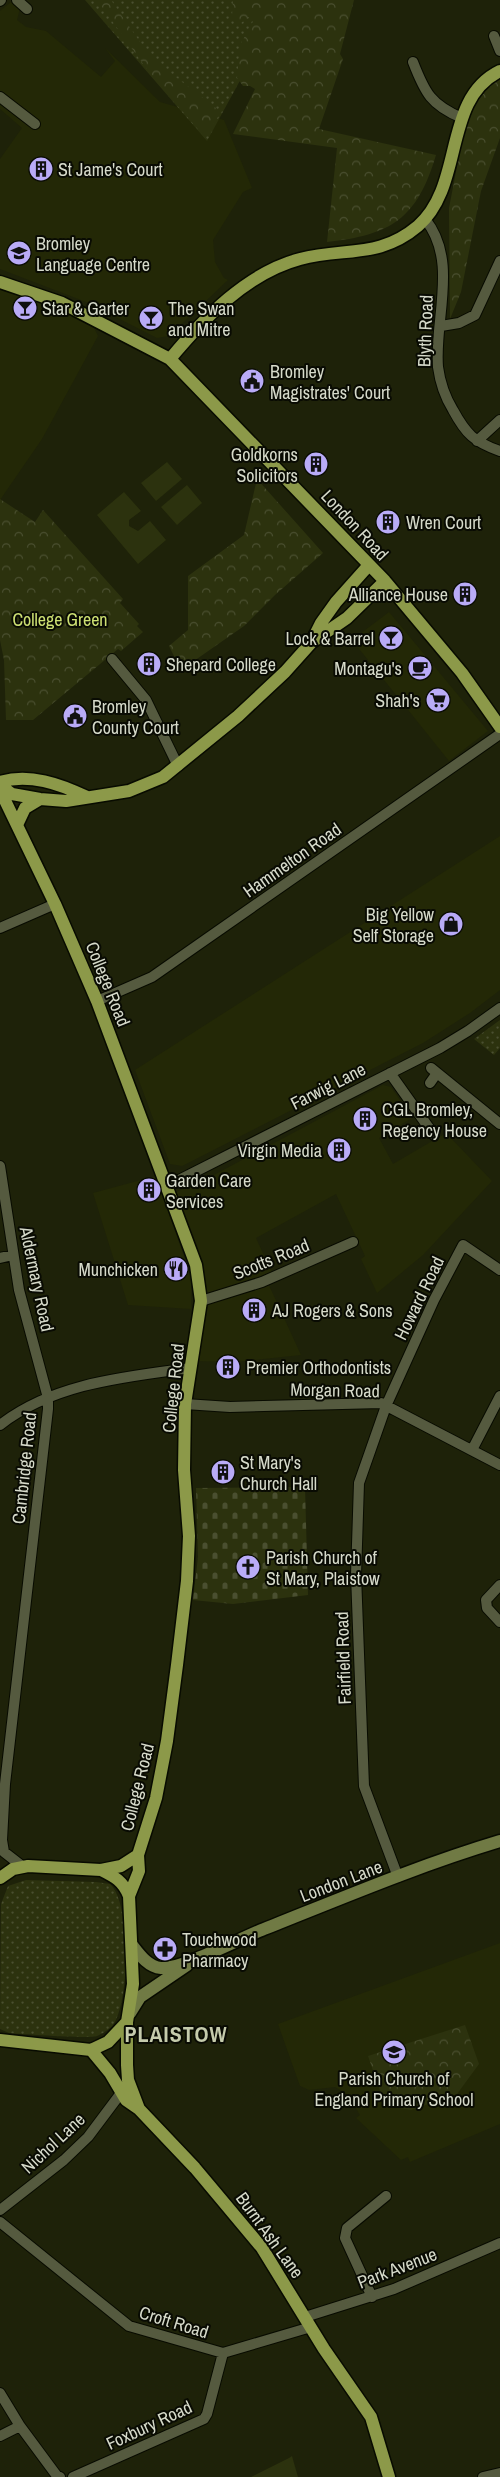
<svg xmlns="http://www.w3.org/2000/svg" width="500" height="2477" font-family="'Archivo Narrow',sans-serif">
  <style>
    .built { fill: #232806 }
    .grass { fill: url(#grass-dots) }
    .forest { fill: url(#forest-crowns) }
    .cemetery { fill: url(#cemetery-stones) }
    .garden { fill: #2c320e }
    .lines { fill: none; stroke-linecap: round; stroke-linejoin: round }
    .street-casing { stroke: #080b00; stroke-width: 12 }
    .secondary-casing { stroke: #080b00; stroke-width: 15 }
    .primary-casing { stroke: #080b00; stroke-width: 15 }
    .street { stroke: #555a3f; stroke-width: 10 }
    .secondary { stroke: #707a44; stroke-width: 12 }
    .primary { stroke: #8c9949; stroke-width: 12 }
    .labels { text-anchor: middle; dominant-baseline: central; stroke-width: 4; stroke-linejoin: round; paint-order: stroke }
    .poi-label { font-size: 18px; fill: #d6daca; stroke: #090b03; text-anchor: start }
    .street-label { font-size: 18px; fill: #d6daca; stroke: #090b03 }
    .park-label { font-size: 18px; fill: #cee173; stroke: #090b03 }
    .district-label { font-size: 22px; font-weight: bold; letter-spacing: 1px; fill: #c5cbac; stroke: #090b03 }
  </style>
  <defs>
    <pattern id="grass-dots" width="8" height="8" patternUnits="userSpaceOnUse" patternTransform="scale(1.25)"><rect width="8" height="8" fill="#2c320e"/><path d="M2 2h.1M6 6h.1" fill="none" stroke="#4a4f30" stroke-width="1.8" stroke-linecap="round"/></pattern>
    <pattern id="forest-crowns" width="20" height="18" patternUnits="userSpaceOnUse" patternTransform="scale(1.25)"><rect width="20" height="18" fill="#2c320e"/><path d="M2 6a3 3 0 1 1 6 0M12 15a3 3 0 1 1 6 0" fill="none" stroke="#4a4f30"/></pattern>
    <pattern id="cemetery-stones" width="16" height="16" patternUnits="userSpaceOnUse" patternTransform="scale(1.25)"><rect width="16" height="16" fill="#2c320e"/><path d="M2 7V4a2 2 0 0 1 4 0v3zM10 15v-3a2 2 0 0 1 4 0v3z" fill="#4a4f30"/></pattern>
  </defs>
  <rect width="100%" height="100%" fill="#1e2209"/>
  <path class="built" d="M 11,2 L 20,8 L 17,20 L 26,27 L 46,31 L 101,77 L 115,61 L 105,48 L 160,102 L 224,120 L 252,188 L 243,192 L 213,240 L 215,262 L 224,278 L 228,280 L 169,336 L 157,338 L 86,302 L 0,269 L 0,159 L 22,128 L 0,109 L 0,11 Z
    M 0,288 L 39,300 L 94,328 L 98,336 L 42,439 L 0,500 Z
    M 389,612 L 488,731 L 449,761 L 352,640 Z
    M 500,836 L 500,990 L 470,1013 L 423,1043 L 194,1160 L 182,1166 L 170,1164 L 135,1070 Z
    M 383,1085 L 391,1087 L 412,1118 L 379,1138 L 393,1164 L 446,1133 L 492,1181 L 423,1255 L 377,1293 L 361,1259 L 365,1256 L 336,1194 L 256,1238 L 274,1277 L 267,1281 L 301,1355 L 236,1362 L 192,1361 L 201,1301 L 170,1195 L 212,1176 Z
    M 156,1176 L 191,1277 L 191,1309 L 128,1305 L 93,1193 Z
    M 500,1943 L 500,2124 L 410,2162 L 408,2157 L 401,2160 L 356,2118 L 360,2115 L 348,2095 L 335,2087 L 309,2090 L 300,2086 L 278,2024 Z"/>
  <path class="grass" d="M 85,0 L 284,0 L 207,141 Z
    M 500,1020 L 500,1048 L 494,1055 L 474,1039 Z
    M 26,1880 L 96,1882 L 110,1884 C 131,1902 130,2002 113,2025 C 110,2029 102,2034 97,2036 C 90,2039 23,2034 9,2033 L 0,2029 L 1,1904 L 8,1886 Z"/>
  <path class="forest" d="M 97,0 L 111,0 L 151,58 L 221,112 L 205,138 L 143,64 Z
    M 233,0 L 354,0 L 340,54 L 343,59 L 319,129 L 436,155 C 417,219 391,235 327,242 L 337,148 L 233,134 L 255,89 L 250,86 L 243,86 L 237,78 L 240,45 L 256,16 L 248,17 L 241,23 L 232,16 Z
    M 500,78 L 500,138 L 481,191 L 461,292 L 450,319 L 449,208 L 461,146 L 474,104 L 495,80 Z
    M 257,479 L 323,553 L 275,595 L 244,626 L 181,670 L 169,646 L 188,630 L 188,576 L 244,535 Z
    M 0,499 L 35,522 L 43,510 L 123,599 L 120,603 L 139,624 L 137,626 L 143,632 L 121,651 L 118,649 L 33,720 L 6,720 L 4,660 L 0,640 Z
    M 465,2025 L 479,2064 L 457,2094 L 411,2110 L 385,2105 L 368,2056 Z"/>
  <path class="cemetery" d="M 305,1487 L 308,1595 L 233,1604 L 193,1600 L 198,1557 L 196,1488 Z"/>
  <path class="garden" d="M 167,462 L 182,479 L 156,501 L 141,483 Z
    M 187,485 L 202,503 L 177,525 L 161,507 Z
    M 124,492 L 141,511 L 129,520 L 129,526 L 138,531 L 150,521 L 166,540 L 138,564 L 97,515 Z
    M 292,2456 L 298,2477 L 251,2477 L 289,2458 Z"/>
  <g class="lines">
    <defs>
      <path id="street" d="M 17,0 L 27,9
        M 0,1 L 1,0
        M 494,36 L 500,51
        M 413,62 C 425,93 431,105 462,118
        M 0,97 L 35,124
        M 425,219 C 459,261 434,319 438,367 C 440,382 445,397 453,410 C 466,434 474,442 500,451
        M 441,326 L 459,323 L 475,315 L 500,261
        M 477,441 L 500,420
        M 112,659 L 146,700 L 178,766
        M 0,928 L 55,904
        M 97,1001 L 152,977 L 500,734
        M 431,1068 L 500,1124
        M 390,1073 L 434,1135
        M 430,1083 L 437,1073
        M 0,1166 L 19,1290 L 48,1398 L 48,1409 L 5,1784 L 2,1840 L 4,1852 L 22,1866
        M 167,1186 L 440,1048 L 468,1031 L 500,1008
        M 0,1258 L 13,1255
        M 201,1301 L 262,1282 L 353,1242
        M 185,1404 L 230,1407 L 381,1403 L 500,1465
        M 0,1425 C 54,1383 125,1377 191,1368
        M 472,1450 L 500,1396
        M 500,1585 L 486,1600 L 487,1608 L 500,1622
        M 398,1877 L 364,1786 L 356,1575 L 359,1483 L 386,1406 L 434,1300 L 463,1245 L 500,1270
        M 0,2210 L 64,2160 L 88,2137 L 121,2093
        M 0,2222 L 129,2326 L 223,2353 L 311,2327
        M 372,2297 L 345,2238 L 347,2228 L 386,2196
        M 305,2317 L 394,2289 L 500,2243
        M 0,2393 L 20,2426 L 57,2476 L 60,2477
        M 0,2436 L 20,2426
        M 73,2477 L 204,2419 L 207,2414 L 223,2353
        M 483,2477 L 500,2473"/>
      <path id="secondary" d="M 132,1945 C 139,1954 148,1967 161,1968 C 183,1969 241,1938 264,1929 C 342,1898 420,1865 500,1841
        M 130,2013 L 140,1997 L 187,1965"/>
      <path id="primary" d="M 0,282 L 62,303 L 170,359 L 385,581 L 462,673 L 500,727
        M 170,359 C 204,318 247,273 300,259 C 345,247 379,259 418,226 C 465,185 442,99 500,71
        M 312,642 L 347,618 L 385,581
        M 0,782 C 29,773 60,784 87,797
        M 0,785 L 12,794 L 40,799 L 66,801 L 129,791 L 163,777 L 238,716 L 285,672 L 311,643 L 321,623 L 336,602 L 369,565
        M 0,790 L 55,904 L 97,1001 L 196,1265 L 201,1301 L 185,1404 L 184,1470 L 189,1536 L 187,1581 L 177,1665 L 167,1741 L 156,1798 L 138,1855 L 139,1871 L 129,1896
        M 17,825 L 25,808 L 40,799
        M 101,1870 C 115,1877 123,1881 129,1896 L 133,1984 L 127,2022 L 127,2065 L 128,2080 L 139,2109 L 195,2168 L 262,2248 L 324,2349 L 371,2417 L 389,2477
        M 0,1878 L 13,1869 L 28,1866 L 101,1870 L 121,1866 L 138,1855
        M 0,2040 L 91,2050 L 108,2042 L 127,2022
        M 91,2050 L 110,2073 L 126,2100 L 139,2109"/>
    </defs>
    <use href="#street" class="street-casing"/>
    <use href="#secondary" class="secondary-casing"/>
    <use href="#primary" class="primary-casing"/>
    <use href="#street" class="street"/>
    <use href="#secondary" class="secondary"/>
    <use href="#primary" class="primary"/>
  </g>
  <defs>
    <symbol id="building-disc" viewBox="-11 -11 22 22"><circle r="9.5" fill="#b9abf7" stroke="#090b03"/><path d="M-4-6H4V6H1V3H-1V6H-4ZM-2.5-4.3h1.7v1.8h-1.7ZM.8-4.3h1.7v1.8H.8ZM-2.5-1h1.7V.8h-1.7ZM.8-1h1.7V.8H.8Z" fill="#111"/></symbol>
    <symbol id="school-disc" viewBox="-11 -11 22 22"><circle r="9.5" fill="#b9abf7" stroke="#090b03"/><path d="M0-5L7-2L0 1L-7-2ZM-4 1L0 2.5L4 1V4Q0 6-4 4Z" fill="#111"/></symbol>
    <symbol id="bar-disc" viewBox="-11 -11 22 22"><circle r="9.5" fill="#b9abf7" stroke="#090b03"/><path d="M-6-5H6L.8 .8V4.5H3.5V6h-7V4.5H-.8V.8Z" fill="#111"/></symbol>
    <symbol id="civic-disc" viewBox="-11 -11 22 22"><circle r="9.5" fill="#b9abf7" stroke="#090b03"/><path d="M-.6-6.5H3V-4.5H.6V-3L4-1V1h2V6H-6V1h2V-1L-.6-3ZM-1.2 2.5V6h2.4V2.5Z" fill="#111"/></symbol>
    <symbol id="cafe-disc" viewBox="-11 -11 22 22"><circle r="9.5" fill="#b9abf7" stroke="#090b03"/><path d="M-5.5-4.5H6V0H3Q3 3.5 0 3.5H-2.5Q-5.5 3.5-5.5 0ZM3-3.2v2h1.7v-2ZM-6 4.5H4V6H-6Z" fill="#111"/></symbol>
    <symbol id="supermarket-disc" viewBox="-11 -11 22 22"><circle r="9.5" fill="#b9abf7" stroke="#090b03"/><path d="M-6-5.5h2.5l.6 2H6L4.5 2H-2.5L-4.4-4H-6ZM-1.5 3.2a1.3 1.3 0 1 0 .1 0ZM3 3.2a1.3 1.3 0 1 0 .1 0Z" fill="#111"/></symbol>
    <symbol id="shop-disc" viewBox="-11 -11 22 22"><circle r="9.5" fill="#b9abf7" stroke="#090b03"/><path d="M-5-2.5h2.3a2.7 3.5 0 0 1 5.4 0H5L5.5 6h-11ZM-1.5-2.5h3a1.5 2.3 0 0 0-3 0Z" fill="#111"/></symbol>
    <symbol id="restaurant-disc" viewBox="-11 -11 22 22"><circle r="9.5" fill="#b9abf7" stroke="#090b03"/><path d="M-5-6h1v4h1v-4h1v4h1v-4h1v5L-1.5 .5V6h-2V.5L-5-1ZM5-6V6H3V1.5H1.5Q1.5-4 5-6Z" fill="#111"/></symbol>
    <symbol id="church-disc" viewBox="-11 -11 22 22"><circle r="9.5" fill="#b9abf7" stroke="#090b03"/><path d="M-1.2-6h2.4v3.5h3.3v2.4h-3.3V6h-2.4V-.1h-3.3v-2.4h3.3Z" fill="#111"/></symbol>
    <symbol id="pharmacy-disc" viewBox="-11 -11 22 22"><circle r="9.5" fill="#b9abf7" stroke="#090b03"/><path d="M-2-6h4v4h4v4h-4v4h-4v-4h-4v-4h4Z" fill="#111"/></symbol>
  </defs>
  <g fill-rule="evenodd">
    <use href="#building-disc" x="27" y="155" width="28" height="28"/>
    <use href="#school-disc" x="5" y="239" width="28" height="28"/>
    <use href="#bar-disc" x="11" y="294" width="28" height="28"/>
    <use href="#bar-disc" x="137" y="304" width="28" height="28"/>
    <use href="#civic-disc" x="238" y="367" width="28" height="28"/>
    <use href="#building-disc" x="302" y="450" width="28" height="28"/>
    <use href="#building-disc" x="374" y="508" width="28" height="28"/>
    <use href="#building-disc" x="451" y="580" width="28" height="28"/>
    <use href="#bar-disc" x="377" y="624" width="28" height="28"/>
    <use href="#building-disc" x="135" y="650" width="28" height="28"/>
    <use href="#cafe-disc" x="406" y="654" width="28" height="28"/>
    <use href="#supermarket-disc" x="424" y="686" width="28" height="28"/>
    <use href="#civic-disc" x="61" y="702" width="28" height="28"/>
    <use href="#shop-disc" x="437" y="910" width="28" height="28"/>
    <use href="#building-disc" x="351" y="1105" width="28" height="28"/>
    <use href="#building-disc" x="325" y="1136" width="28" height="28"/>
    <use href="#building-disc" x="135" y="1176" width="28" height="28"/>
    <use href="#restaurant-disc" x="162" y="1255" width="28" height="28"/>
    <use href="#building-disc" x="240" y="1296" width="28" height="28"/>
    <use href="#building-disc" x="214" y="1353" width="28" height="28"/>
    <use href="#building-disc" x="209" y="1458" width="28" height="28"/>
    <use href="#church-disc" x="234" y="1553" width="28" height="28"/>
    <use href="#pharmacy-disc" x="151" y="1935" width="28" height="28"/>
    <use href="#school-disc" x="380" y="2038" width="28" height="28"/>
  </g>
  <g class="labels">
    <g class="poi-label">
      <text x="58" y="169">St Jame's Court</text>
      <text x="36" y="243">Bromley<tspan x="36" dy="21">Language Centre</tspan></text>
      <text x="42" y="308">Star &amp; Garter</text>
      <text x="168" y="308">The Swan<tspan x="168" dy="21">and Mitre</tspan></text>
      <text x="270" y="371">Bromley<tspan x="270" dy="21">Magistrates' Court</tspan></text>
      <text x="298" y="454" text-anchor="end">Goldkorns<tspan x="298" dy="21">Solicitors</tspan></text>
      <text x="406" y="522">Wren Court</text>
      <text x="448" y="594" text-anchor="end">Alliance House</text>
      <text x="374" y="638" text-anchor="end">Lock &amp; Barrel</text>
      <text x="166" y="664">Shepard College</text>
      <text x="402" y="668" text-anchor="end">Montagu's</text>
      <text x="420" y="700" text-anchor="end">Shah's</text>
      <text x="92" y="706">Bromley<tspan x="92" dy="21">County Court</tspan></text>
      <text x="434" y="914" text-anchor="end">Big Yellow<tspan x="434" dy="21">Self Storage</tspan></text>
      <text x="382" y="1109">CGL Bromley,<tspan x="382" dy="21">Regency House</tspan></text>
      <text x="322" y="1150" text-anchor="end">Virgin Media</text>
      <text x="166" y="1180">Garden Care<tspan x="166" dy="21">Services</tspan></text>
      <text x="158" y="1269" text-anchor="end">Munchicken</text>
      <text x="272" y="1310">AJ Rogers &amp; Sons</text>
      <text x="246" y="1367">Premier Orthodontists</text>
      <text x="240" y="1462">St Mary's<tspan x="240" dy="21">Church Hall</tspan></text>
      <text x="266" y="1557">Parish Church of<tspan x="266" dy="21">St Mary, Plaistow</tspan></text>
      <text x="182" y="1939">Touchwood<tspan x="182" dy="21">Pharmacy</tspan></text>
      <text x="394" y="2078" text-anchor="middle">Parish Church of<tspan x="394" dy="21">England Primary School</tspan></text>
    </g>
    <g class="street-label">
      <text transform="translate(425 331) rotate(-88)">Blyth Road</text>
      <text transform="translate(355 525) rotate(47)">London Road</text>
      <text transform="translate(292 860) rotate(-35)">Hammelton Road</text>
      <text transform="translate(108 984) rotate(68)">College Road</text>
      <text transform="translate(328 1086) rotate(-27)">Farwig Lane</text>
      <text transform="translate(271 1259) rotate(-22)">Scotts Road</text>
      <text transform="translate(37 1279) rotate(78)">Aldermary Road</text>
      <text transform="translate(419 1298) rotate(-64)">Howard Road</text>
      <text transform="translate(173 1388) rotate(-84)">College Road</text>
      <text transform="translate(335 1390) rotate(1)">Morgan Road</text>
      <text transform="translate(24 1468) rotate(-84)">Cambridge Road</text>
      <text transform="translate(343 1658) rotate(-92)">Fairfield Road</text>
      <text transform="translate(137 1787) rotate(-76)">College Road</text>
      <text transform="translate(341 1881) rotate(-21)">London Lane</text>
      <text transform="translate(53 2143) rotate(-43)">Nichol Lane</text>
      <text transform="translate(270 2235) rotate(54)">Burnt Ash Lane</text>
      <text transform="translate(397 2268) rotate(-21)">Park Avenue</text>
      <text transform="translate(174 2322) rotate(17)">Croft Road</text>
      <text transform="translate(149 2425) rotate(-25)">Foxbury Road</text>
    </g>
    <g class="park-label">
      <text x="60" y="619">College Green</text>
    </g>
    <g class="district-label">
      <text x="176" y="2034">PLAISTOW</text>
    </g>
  </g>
</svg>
